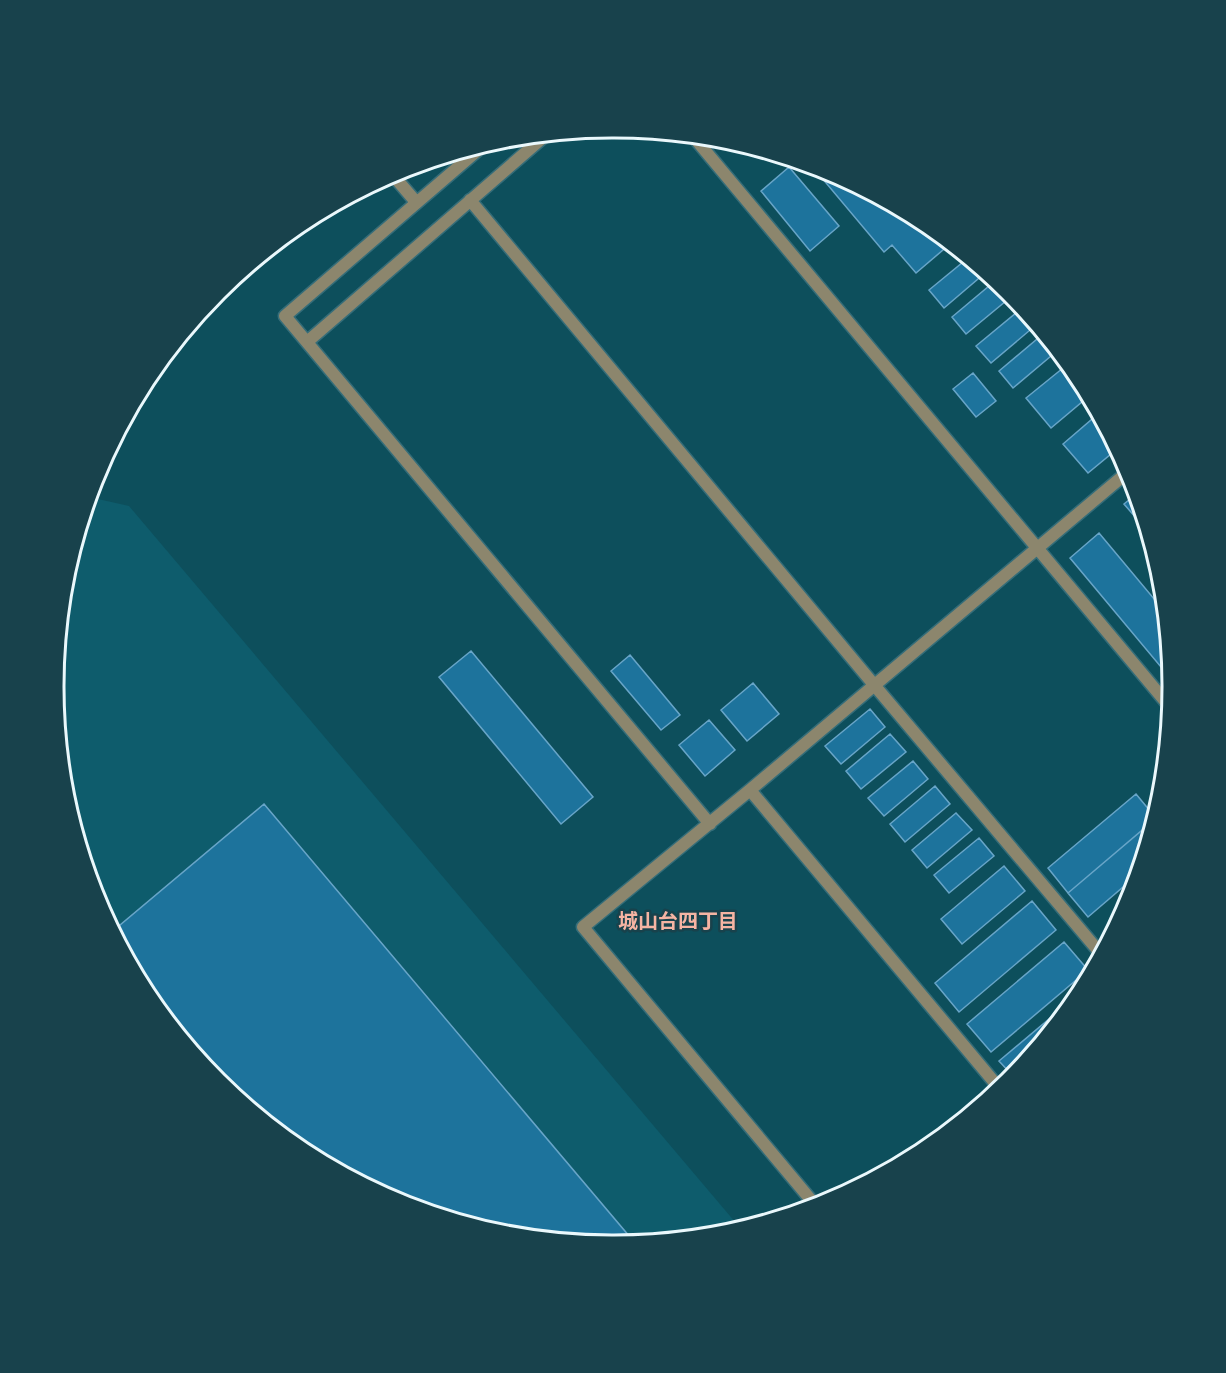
<svg xmlns="http://www.w3.org/2000/svg" width="1226" height="1373" font-family="Cabin,'Noto Sans JP',sans-serif">
  <style>
    .built { fill: #0e5c6c }
    .building { fill: #1d739c; stroke: #68a5c8; stroke-width: 1.5 }
    .lines { fill: none; stroke-linecap: round; stroke-linejoin: round }
    .lane-casing { stroke: #356d79; stroke-width: 15 }
    .lane { stroke: #8c866d; stroke-width: 12 }
    .labels { text-anchor: middle; dominant-baseline: central; stroke-width: 5; stroke-linejoin: round; paint-order: stroke }
    .neighbourhood-label { font-size: 20px; font-weight: bold; fill: #f5b4a3; stroke: #18424c }
    .rim { fill: none; stroke: #eaf8fc; stroke-width: 3 }
  </style>
  <rect width="100%" height="100%" fill="#0d4f5c"/>
  <path class="built" d="M 89,497 L 129,506 L 741,1229 L 722,1235 L 613,1245 L 504,1235 L 399,1203 L 302,1151 L 217,1082 L 148,997 L 96,900 L 65,795 L 54,686 L 65,577 Z"/>
  <path class="building" d="M 811,165 L 827,170 L 924,222 L 950,244 L 916,273 L 892,245 L 884,252 Z
    M 789,167 L 839,226 L 810,251 L 761,191 Z
    M 968,258 L 985,273 L 944,308 L 929,290 Z
    M 995,281 L 1012,296 L 966,334 L 952,317 Z
    M 1022,308 L 1036,325 L 991,363 L 976,346 Z
    M 1043,334 L 1057,351 L 1013,388 L 999,371 Z
    M 1068,364 L 1078,376 L 1089,396 L 1051,428 L 1026,398 Z
    M 973,373 L 996,401 L 976,417 L 953,389 Z
    M 1098,414 L 1117,449 L 1088,473 L 1063,444 Z
    M 1136,494 L 1148,532 L 1124,504 Z
    M 1099,533 L 1165,612 L 1171,679 L 1070,558 Z
    M 471,651 L 593,797 L 561,824 L 439,677 Z
    M 630,655 L 680,715 L 661,730 L 611,671 Z
    M 753,683 L 779,714 L 747,741 L 721,710 Z
    M 870,709 L 885,727 L 841,764 L 825,746 Z
    M 709,720 L 735,750 L 705,776 L 679,745 Z
    M 890,734 L 906,752 L 861,789 L 846,771 Z
    M 913,761 L 928,779 L 884,816 L 868,798 Z
    M 935,786 L 950,804 L 905,842 L 890,824 Z
    M 1136,794 L 1155,817 L 1154,820 L 1068,893 L 1048,868 Z
    M 264,804 L 635,1243 L 613,1245 L 504,1235 L 399,1203 L 302,1151 L 217,1082 L 148,997 L 113,931 Z
    M 956,813 L 972,830 L 927,868 L 912,850 Z
    M 1154,820 L 1137,875 L 1088,917 L 1068,893 Z
    M 979,838 L 994,856 L 949,893 L 934,875 Z
    M 1004,866 L 1025,891 L 962,944 L 941,919 Z
    M 1032,901 L 1056,930 L 959,1012 L 935,983 Z
    M 1064,942 L 1088,970 L 991,1052 L 967,1024 Z
    M 1080,993 L 1078,997 L 1013,1076 L 999,1061 Z"/>
  <g class="lines">
    <defs>
      <path id="lane" d="M 692,135 L 1170,707
        M 485,144 L 285,316 L 710,824
        M 392,174 L 416,202
        M 470,200 L 875,686 L 1101,954
        M 307,342 L 547,134
        M 750,790 L 1000,1089
        M 816,1206 L 583,927 L 750,790 L 1129,471"/>
    </defs>
    <use href="#lane" class="lane-casing"/>
    <use href="#lane" class="lane"/>
  </g>
  <g class="labels">
    <g class="neighbourhood-label">
      <text x="678" y="921">城山台四丁目</text>
    </g>
  </g>
  <path d="M0 0H1226V1373H0ZM612 138H614A548 548 0 0 1 1162 686V687A548 548 0 0 1 614 1235H612A548 548 0 0 1 64 687V686A548 548 0 0 1 612 138Z" fill="#18424c" fill-rule="evenodd"/>
  <path class="rim" d="M612 138H614A548 548 0 0 1 1162 686V687A548 548 0 0 1 614 1235H612A548 548 0 0 1 64 687V686A548 548 0 0 1 612 138Z"/>
</svg>
